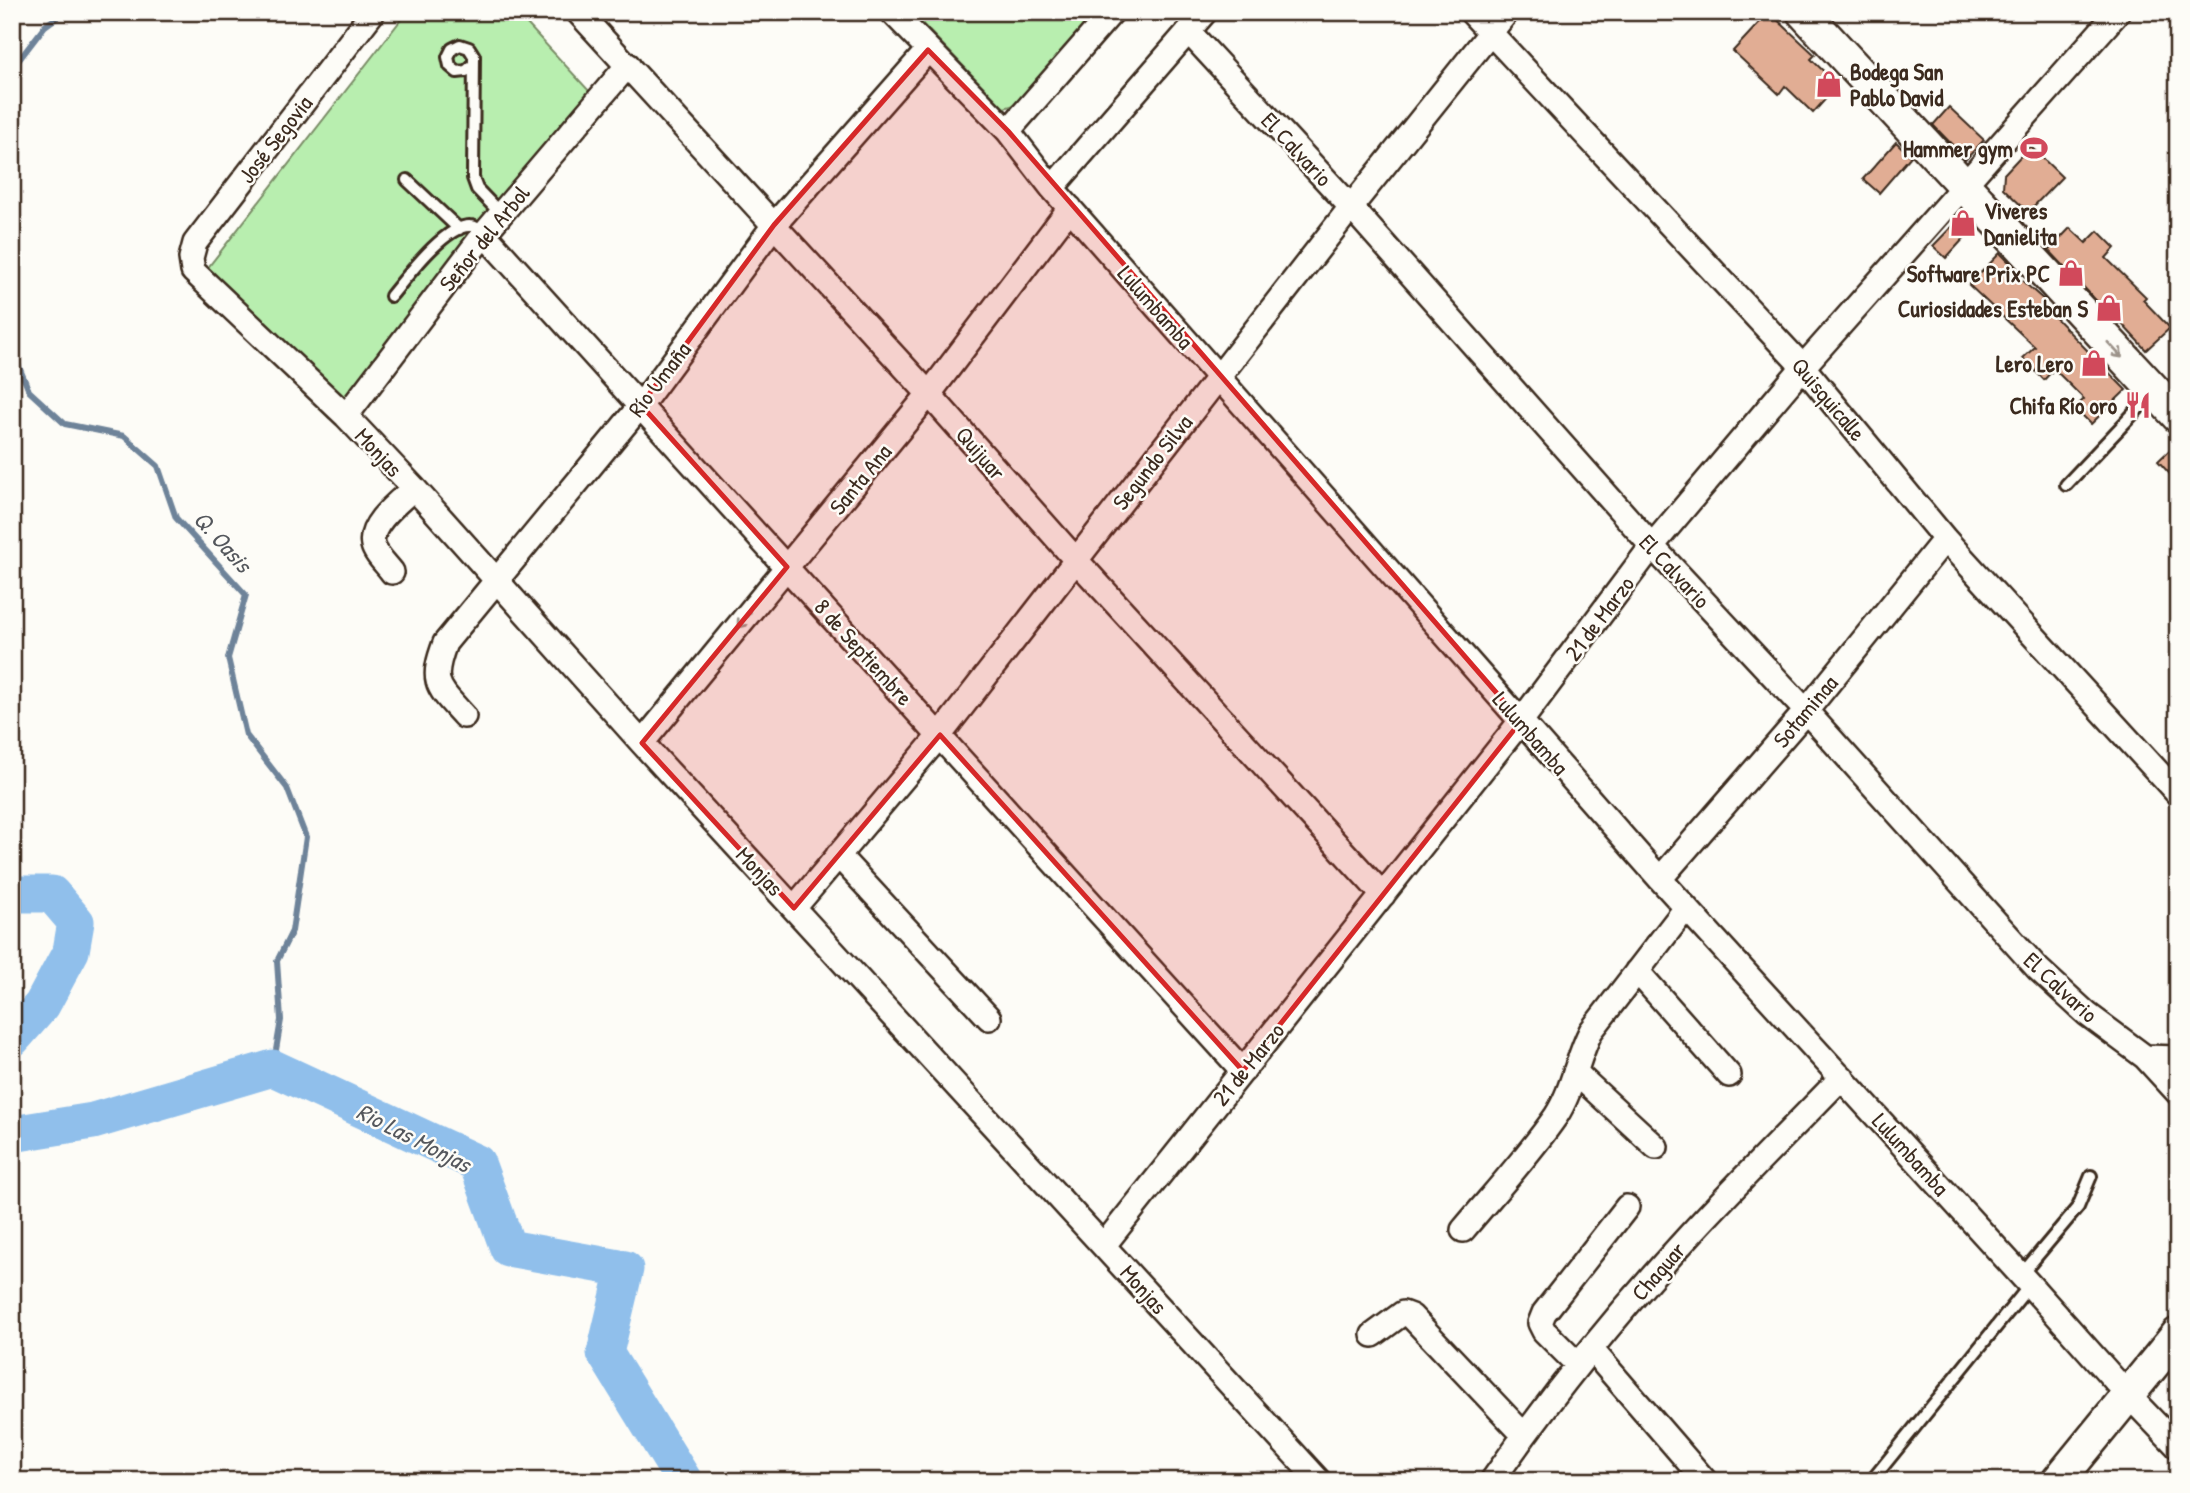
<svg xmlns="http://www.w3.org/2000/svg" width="2190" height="1493" font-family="'Patrick Hand',sans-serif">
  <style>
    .green { fill: #b8eeaf; stroke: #7a8c66; stroke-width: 2 }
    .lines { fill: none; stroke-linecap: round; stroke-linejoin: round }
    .stream { stroke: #6e8399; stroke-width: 6 }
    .river { stroke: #90bfeb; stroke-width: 37 }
    .building { fill: #e1ad94; stroke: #3b2a1e; stroke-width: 2 }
    .lane-casing { stroke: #3b2a1e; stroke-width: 16 }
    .street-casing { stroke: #3b2a1e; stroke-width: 28 }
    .secondary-casing { stroke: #3b2a1e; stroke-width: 37 }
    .lane { stroke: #fdfcf7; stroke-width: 10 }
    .street { stroke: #fdfcf7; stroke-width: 23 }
    .secondary { stroke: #fdfcf7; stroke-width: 32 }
    .oneway { stroke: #9c938a }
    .marked { fill: #d62828; fill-opacity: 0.2; stroke: #d62828; stroke-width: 5; stroke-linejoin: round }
    .labels { text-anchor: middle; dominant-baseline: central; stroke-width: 5; stroke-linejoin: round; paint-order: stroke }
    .poi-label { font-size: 23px; font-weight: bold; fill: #3b2a1e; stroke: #fdfcf7; text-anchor: end }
    .street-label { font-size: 23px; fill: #3b2a1e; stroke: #fdfcf7 }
    .water-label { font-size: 24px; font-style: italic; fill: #54575c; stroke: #fdfcf7 }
  </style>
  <rect width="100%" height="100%" fill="#fdfcf7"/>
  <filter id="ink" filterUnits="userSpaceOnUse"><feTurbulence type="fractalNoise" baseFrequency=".0143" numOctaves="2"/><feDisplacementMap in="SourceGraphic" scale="14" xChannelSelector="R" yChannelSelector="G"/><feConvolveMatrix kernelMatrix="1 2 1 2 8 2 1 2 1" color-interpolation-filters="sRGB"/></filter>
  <g filter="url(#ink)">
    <path class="green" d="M 407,12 L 516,12 L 591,93 L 329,418 L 196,283 Z
      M 911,12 L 1096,12 L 1018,104 L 1004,108 Z"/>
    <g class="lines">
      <path class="stream" d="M 12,69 L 45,26 L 64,12
        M 12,350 L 29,391 L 65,424 L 124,436 L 158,466 L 176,518 L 246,595 L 228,658 L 246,735 L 287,788 L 306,837 L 292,931 L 277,961 L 281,1020 L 273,1068"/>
      <path class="river" d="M 12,894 L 52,894 L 76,922 L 71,951 L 42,1005 L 12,1039
        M 12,1134 L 93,1121 L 273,1068 L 477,1163 L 508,1248 L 625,1269 L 605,1353 L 684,1481"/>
    </g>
    <path class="building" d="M 1769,12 L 1815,55 L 1811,59 L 1838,85 L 1813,113 L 1785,86 L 1779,94 L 1733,51 Z
      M 1949,107 L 1984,140 L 1966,159 L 1933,125 Z
      M 1896,142 L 1911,156 L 1879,193 L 1863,179 Z
      M 2030,146 L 2062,177 L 2028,212 L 2003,188 L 2004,174 Z
      M 1967,217 L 1976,225 L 1946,258 L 1933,246 L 1959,219 Z
      M 2070,228 L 2086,243 L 2098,231 L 2115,248 L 2106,258 L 2146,297 L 2143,300 L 2170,328 L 2146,350 L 2121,323 L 2119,325 L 2049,250 Z
      M 2000,253 L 2021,274 L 2018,277 L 2044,300 L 2041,303 L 2126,390 L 2091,424 L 2075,408 L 2084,399 L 2054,369 L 2044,380 L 2023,358 L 2035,347 L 1969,285 Z
      M 2178,442 L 2178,483 L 2158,461 Z"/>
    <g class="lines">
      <defs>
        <path id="lane" d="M 473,65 L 466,71 L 457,72 L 450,66 L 448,57 L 452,49 L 460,45 L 469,48 L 474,56 L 473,178 L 477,189 L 501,214
          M 407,180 L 459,229
          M 391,296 C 406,278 445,225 470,226 C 476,226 480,230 484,234
          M 2066,485 L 2152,394
          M 2021,1275 L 2078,1207 L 2091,1176
          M 1872,1480 L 2030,1285"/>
        <path id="street" d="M 373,12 L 195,243 L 191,258 L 193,271 L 346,416 L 414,488 L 642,743 L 1319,1481
          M 578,12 L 929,394 L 1076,560 L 1383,895
          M 892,12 L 1008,131 L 1052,188 L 1660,879 L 2030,1285 L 2129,1396 L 2178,1447
          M 1471,12 L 1803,367 L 1945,539 L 2178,794
          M 1189,32 L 1351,207 L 1652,546 L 1806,711 L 2038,969 L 2087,1014 L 2145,1057 L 2178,1093
          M 1008,131 L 1112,12
          M 1052,188 L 1205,12
          M 484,234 L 1243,1071
          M 346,416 L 484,234 L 628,65
          M 392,572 C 386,564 375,554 373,545 C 368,524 400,501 414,488
          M 464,716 C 437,686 430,683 445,643 L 641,405 L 774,225 L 928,50
          M 642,743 L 929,394 L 1070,208
          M 838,855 L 989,1018
          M 1660,879 L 1806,711 L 1945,539
          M 794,908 L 940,735 L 1351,207 L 1507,12
          M 1637,971 L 1729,1075
          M 2145,1057 L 2178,1058
          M 1575,1072 L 1656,1147
          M 1463,1230 C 1494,1193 1529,1155 1556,1116 C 1573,1090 1577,1058 1591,1031 L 1686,908
          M 1104,1245 L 1521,721 L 1652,546 L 1803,367 L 2118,12
          M 1373,1335 L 1403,1313 L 1411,1316 L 1524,1435
          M 1591,1349 L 1705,1481
          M 1578,1365 L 1544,1331 L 1540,1323 L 1544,1313 L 1627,1207
          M 1492,1481 C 1551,1396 1616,1315 1686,1239 C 1736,1184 1790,1131 1842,1077"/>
        <path id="secondary" d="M 1803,12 L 2178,416
          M 2058,1481 L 2178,1334"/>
      </defs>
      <use href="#lane" class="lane-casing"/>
      <use href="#street" class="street-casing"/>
      <use href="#secondary" class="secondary-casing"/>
      <use href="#lane" class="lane"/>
      <use href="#street" class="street"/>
      <use href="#secondary" class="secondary"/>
    </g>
    <defs><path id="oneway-shaft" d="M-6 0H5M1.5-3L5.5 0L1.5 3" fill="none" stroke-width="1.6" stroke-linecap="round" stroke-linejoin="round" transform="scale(1.75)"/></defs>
    <g class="oneway">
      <use href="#oneway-shaft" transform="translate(2115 350) rotate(47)"/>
      <use href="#oneway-shaft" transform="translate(744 620) rotate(129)"/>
    </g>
  </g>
  <path class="marked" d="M 928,50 L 1008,131 L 1521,721 L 1243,1071 L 940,735 L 794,908 L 642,743 L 787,567 L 641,405 L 774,225 Z"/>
  <defs>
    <symbol id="shop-bare" viewBox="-9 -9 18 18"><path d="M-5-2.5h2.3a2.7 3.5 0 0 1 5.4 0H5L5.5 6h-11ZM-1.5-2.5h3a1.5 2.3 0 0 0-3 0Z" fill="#d1495b" stroke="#fdfcf7" stroke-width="2.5" paint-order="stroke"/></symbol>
    <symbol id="stadium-bare" viewBox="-9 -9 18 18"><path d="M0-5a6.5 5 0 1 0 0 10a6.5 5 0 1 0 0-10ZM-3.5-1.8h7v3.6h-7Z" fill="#d1495b" stroke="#fdfcf7" stroke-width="2.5" paint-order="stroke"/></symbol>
    <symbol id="restaurant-bare" viewBox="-9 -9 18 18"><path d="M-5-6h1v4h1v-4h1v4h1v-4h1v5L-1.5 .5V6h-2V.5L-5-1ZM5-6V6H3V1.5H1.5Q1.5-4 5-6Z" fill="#d1495b" stroke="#fdfcf7" stroke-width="2.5" paint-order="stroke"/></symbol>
  </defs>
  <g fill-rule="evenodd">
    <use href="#shop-bare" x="1810" y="65" width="38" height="38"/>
    <use href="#stadium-bare" x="2015" y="129" width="38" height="38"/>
    <use href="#shop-bare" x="1944" y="204" width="38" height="38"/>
    <use href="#shop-bare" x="2052" y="254" width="38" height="38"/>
    <use href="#shop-bare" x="2090" y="289" width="38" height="38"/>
    <use href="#shop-bare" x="2075" y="344" width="38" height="38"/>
    <use href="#restaurant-bare" x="2119" y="386" width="38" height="38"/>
  </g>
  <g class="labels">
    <g class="poi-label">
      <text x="1850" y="71" text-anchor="start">Bodega San<tspan x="1850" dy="26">Pablo David</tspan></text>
      <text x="2013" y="148">Hammer gym</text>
      <text x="1984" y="210" text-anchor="start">Viveres<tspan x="1984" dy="26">Danielita</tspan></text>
      <text x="2050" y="273">Software Prix PC</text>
      <text x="2088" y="308">Curiosidades Esteban S</text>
      <text x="2073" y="363">Lero Lero</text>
      <text x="2117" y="405">Chifa Río oro</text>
    </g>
    <g class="street-label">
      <text transform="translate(275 139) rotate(-52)">José Segovia</text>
      <text transform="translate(1297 149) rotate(47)">El Calvario</text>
      <text transform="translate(484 238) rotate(-51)">Señor del Arbol</text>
      <text transform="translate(1156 307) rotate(49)">Lulumbamba</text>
      <text transform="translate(659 379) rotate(-53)">Río Umaña</text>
      <text transform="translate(1829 399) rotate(50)">Quisquicalle</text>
      <text transform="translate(379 452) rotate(47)">Monjas</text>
      <text transform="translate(981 453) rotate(49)">Quijuar</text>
      <text transform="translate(1152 462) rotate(-52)">Segundo Silva</text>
      <text transform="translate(860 479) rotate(-51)">Santa Ana</text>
      <text transform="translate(1675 571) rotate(47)">El Calvario</text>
      <text transform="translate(1599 618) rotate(-53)">21 de Marzo</text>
      <text transform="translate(864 652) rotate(48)">8 de Septiembre</text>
      <text transform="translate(1805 711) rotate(-50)">Sotaminaa</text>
      <text transform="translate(1531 733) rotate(49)">Lulumbamba</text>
      <text transform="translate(760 871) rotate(47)">Monjas</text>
      <text transform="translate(2061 987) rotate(43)">El Calvario</text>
      <text transform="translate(1248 1064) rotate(-51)">21 de Marzo</text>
      <text transform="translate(1911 1154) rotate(48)">Lulumbamba</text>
      <text transform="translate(1658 1271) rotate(-49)">Chaguar</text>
      <text transform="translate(1144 1289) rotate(48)">Monjas</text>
    </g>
    <g class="water-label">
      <text transform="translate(223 541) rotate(48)">Q. Oasis</text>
      <text transform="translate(414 1137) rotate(27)">Rio Las Monjas</text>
    </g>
  </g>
  <rect width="2190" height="1493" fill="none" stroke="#fdfcf7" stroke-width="42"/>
  <rect x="21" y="21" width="2148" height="1451" fill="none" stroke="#3b2a1e" stroke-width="2.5" filter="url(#ink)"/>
</svg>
